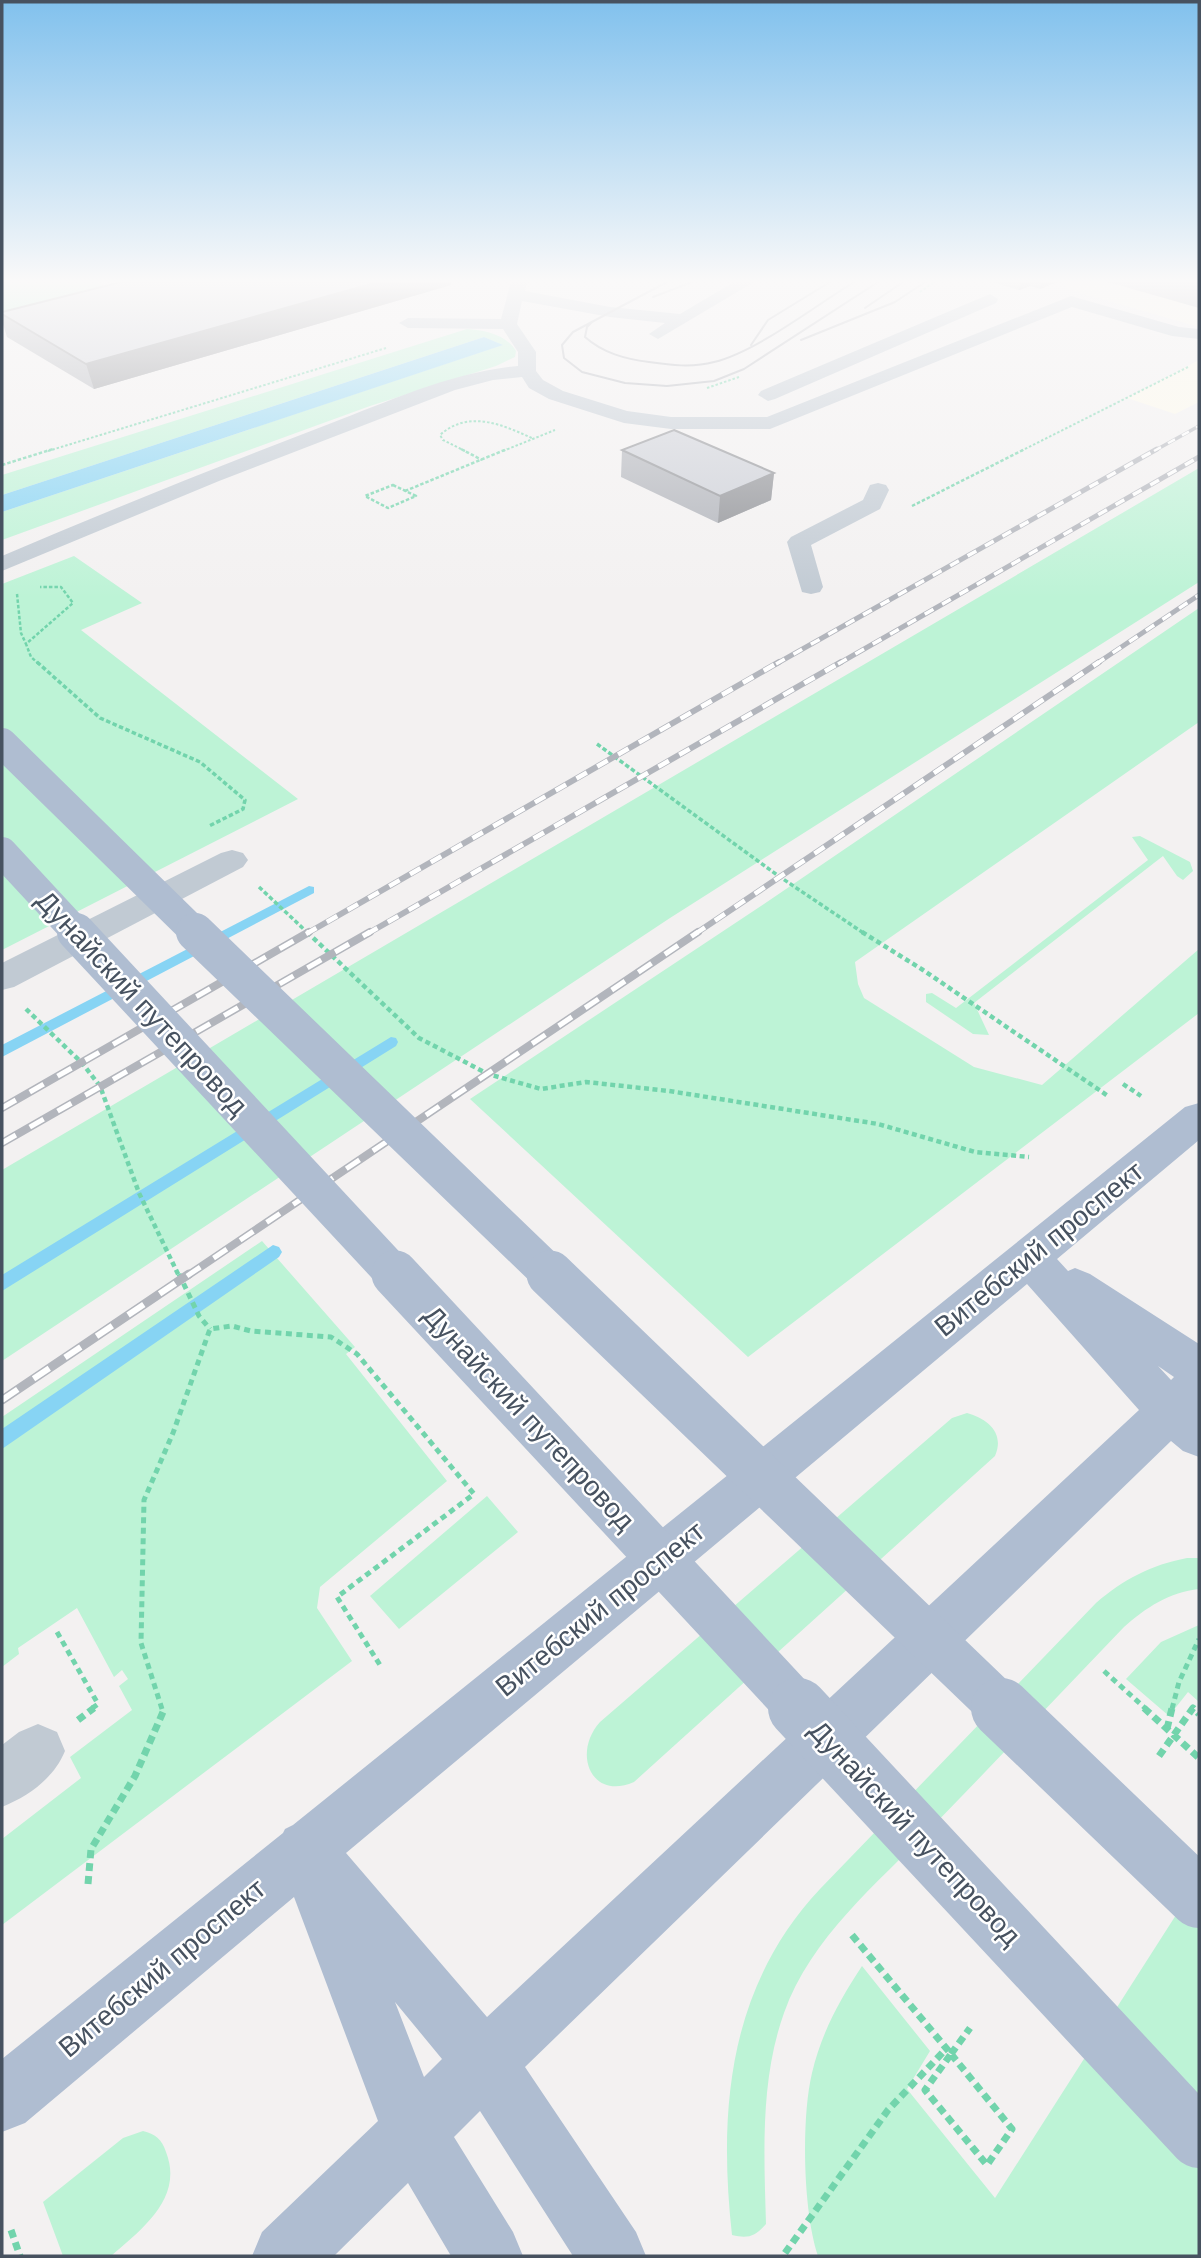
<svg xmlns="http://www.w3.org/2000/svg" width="1201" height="2258" font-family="Arial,sans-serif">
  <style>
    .commercial { fill: #fefaea }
    .green { fill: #bdf3d6 }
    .water { fill: #87d4f4 }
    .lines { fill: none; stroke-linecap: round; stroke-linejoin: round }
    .stream { fill: #87d4f4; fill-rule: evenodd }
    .path-far5 { stroke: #72d4ac; stroke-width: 2; stroke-dasharray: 2.5 2; stroke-linecap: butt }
    .path-far4 { stroke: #72d4ac; stroke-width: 2.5; stroke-dasharray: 3.5 2; stroke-linecap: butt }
    .path-far3 { stroke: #72d4ac; stroke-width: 3.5; stroke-dasharray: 4.5 2.5; stroke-linecap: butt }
    .path-far2 { stroke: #72d4ac; stroke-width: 4.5; stroke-dasharray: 5 3.5; stroke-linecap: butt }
    .path-far1 { stroke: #72d4ac; stroke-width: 5; stroke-dasharray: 6 4.5; stroke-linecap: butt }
    .path { stroke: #72d4ac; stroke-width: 7; stroke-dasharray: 8 5; stroke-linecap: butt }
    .minor { fill: #c1cad3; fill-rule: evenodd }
    .major { fill: #afbdd1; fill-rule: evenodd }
    .tram { stroke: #b2b5bc; stroke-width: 2 }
    .rail-far4-casing { stroke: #b2b5bc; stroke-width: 3.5 }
    .rail-far3-casing { stroke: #b2b5bc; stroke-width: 5 }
    .rail-far2-casing { stroke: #b2b5bc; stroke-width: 6 }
    .rail-far1-casing { stroke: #b2b5bc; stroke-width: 8 }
    .rail-casing { stroke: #b2b5bc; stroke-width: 9 }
    .rail-far4 { stroke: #fff; stroke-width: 2.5; stroke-dasharray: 8; stroke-linecap: butt }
    .rail-far3 { stroke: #fff; stroke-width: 3.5; stroke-dasharray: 10; stroke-linecap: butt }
    .rail-far2 { stroke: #fff; stroke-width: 4.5; stroke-dasharray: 12; stroke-linecap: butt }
    .rail-far1 { stroke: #fff; stroke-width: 5; stroke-dasharray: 16; stroke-linecap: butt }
    .rail { stroke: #fff; stroke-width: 6; stroke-dasharray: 19; stroke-linecap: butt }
    .major-bridge-far3 { stroke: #afbdd1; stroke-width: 30 }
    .major-bridge-far2 { stroke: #afbdd1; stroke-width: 38 }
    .major-bridge-far1 { stroke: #afbdd1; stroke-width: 47 }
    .major-bridge { stroke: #afbdd1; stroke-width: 60 }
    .wall { fill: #afb2b9 }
    .shaded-wall { fill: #8f9196 }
    .building { fill: #cccfd7; stroke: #8f9196; stroke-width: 2 }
    .labels { text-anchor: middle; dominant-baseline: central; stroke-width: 5; stroke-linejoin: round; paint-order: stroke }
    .near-street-label { font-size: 28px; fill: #475260; stroke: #fff }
  </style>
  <rect width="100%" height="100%" fill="#f3f1f1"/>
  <path class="commercial" d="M 1061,282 L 1199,282 L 1199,327 L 1067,289 Z
    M 1199,360 L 1199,402 L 1175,414 L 1127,398 Z"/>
  <path class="green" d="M 2,282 L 94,282 L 113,289 L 2,316 Z
    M 467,329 C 485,330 507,335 516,351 L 515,357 L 496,366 L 370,406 L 2,540 L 2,512 L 502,345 L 484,337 L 2,495 L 2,475 Z
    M 1199,468 L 1199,582 L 670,918 L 2,1361 L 2,1170 Z
    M 74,556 L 142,603 L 81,630 L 298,799 L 2,950 L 2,584 Z
    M 1199,608 L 1199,722 L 855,962 L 858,984 L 864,998 L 974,1067 L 1042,1085 L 1199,949 L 1199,1013 L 748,1357 L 470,1099 L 764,904 Z
    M 1140,836 L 1190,862 L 1193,871 L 1183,880 L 1177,876 L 1163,856 L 974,1003 L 989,1035 L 973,1034 L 926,1002 L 926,994 L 932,993 L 956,1008 L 1148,860 L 1132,837 Z
    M 262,1241 L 355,1347 L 346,1354 L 447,1481 L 320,1587 L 317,1608 L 352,1661 L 2,1925 L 2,1839 L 81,1778 L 70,1757 L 132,1710 L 119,1686 L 128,1679 L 122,1670 L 114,1677 L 77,1608 L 18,1648 L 19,1654 L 2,1667 L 2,1417 Z
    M 967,1413 C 988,1419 1005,1433 995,1456 L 634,1782 C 591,1801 572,1753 600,1722 L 952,1418 Z
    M 487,1496 L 518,1532 L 399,1629 L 370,1596 Z
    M 1187,1558 L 1199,1558 L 1199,1589 C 1170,1592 1145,1608 1124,1627 C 1060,1694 996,1761 932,1827 C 877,1884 811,1937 784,2013 C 760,2080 764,2154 766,2224 C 755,2236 749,2239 732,2235 C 718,2108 729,1986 820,1889 L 1096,1603 C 1124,1579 1151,1565 1187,1558 Z
    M 1199,1625 L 1199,1702 L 1188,1692 L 1169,1716 L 1126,1679 L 1161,1642 Z
    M 1199,1879 L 1199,2256 L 818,2256 C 803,2212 801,2119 812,2073 C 821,2034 840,1999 862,1966 L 930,2051 L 907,2089 L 995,2198 Z
    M 143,2131 C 155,2134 162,2139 166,2152 C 184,2198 142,2229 111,2256 L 63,2256 L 43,2202 L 123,2138 Z"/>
  <path class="water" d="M 484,337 L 503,345 L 2,512 L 2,495 Z"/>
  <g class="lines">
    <path class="stream" d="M 309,886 L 314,887 L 314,893 L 2,1057 L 2,1045 Z
      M 391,1037 L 396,1038 L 398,1042 L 396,1046 L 2,1291 L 2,1275 Z
      M 273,1245 L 279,1247 L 282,1252 L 279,1257 L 2,1449 L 2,1429 Z"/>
    <path class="path-far5" d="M 920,292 L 934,282
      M 707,388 L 739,377
      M 48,451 L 386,348
      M 465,451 L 443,440 L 440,435 C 469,409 503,425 534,439
      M 503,451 L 555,430
      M 1021,451 L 1188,367"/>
    <path class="path-far4" d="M 461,449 L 482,460
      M 2,465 L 53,449
      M 393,485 L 416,496 L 388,508 L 365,496 Z
      M 405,491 L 507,449
      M 912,506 L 1025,449
      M 17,594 L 21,633 L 26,644
      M 39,664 L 31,657 L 26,644 L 73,603 L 61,587 L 40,587"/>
    <path class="path-far3" d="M 37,662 L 100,718 L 200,762 L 245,800 L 243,809 L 209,826
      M 597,744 L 780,877 L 865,934
      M 259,887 L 309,934"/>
    <path class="path-far2" d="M 307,932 L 419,1038 L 488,1074 L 541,1089 L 586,1082 L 669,1091 L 878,1124 L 975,1152 L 1029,1157
      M 862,932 L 923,970 L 1108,1096
      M 26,1009 L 82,1063 L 100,1086 L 139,1193 L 179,1276
      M 1123,1084 L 1141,1096"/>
    <path class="path-far1" d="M 179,1274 L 199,1316 L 210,1329
      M 57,1632 L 98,1704 L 91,1709
      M 1104,1671 L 1146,1709
      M 162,1709 L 141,1643 L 144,1500 L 173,1433 L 210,1329 L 232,1326 L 251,1331 L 331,1337 L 357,1354 L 474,1494 L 337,1597 L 380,1665
      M 1172,1709 L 1179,1682 L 1199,1639
      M 1192,1709 L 1194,1709"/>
    <path class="path" d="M 1144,1708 L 1199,1758
      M 78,1720 L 94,1708
      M 1167,1729 L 1172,1708
      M 1159,1756 L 1193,1708 L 1199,1714
      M 88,1884 L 91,1849 L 135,1776 L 163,1712 L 162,1708
      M 852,1935 L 951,2054
      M 951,2054 L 1012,2129 L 987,2165 L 925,2090 Z
      M 951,2054 L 970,2028
      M 11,2230 L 20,2256
      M 785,2253 L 888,2110 L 946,2049"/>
    <path class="minor" d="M 511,282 L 527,282 L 525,291 L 610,307 L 680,314 L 734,282 L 754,282 L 658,339 L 649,334 L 665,323 L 610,317 L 522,301 L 517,324 L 536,352 L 536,371 L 543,380 L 563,391 L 627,411 L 671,417 L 767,417 L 1071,296 L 1179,327 L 1199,329 L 1199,339 L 1172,336 L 1072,307 L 770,429 L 671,429 L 624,423 L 549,399 L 529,388 L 522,377 L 493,380 L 455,390 L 219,481 L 2,571 L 2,556 C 110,510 219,466 329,424 C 390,401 452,372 518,366 L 518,352 L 503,329 L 408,328 L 399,323 L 408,318 L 501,319 Z
      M 990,294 L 998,299 L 996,303 L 775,399 L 768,401 L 758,395 L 761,391 Z
      M 878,483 L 886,485 L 889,490 L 880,509 L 811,545 L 823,587 L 820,592 L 811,594 L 802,592 L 787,542 L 791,537 L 863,500 L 870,485 Z
      M 232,850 L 243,853 L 248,860 L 243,867 L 14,987 L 2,990 L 2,963 L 221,853 Z
      M 38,1724 L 57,1732 L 65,1751 C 54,1778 29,1796 2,1807 L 2,1745 L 19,1732 Z"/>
    <path class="major" d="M 1199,1103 L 1199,1140 L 1057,1259 L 1068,1271 L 1075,1268 L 1090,1274 L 1199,1344 L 1199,1457 L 1183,1451 L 1171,1441 L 525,2067 L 636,2232 L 646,2256 L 573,2256 L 480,2111 L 454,2137 L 513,2232 L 523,2256 L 451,2256 L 408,2183 L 334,2256 L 252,2256 L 262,2232 L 378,2121 L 294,1897 L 25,2123 L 2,2132 L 2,2059 L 283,1833 L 285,1829 L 293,1825 L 1185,1107 ZM 1027,1284 L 1139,1410 L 487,2017 L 346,1853 ZM 1158,1366 L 1174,1377 L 1171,1380 ZM 395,2002 L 442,2059 L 424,2077 Z"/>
    <path class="tram" d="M 667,282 L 573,332 L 562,345 L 564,358 L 582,372 L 625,383 L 667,386 L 714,381 L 744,369 L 878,282
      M 653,297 L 692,282
      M 865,308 L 903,282
      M 592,322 L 587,327 L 585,337 C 603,353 625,359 649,362 C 670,365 692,368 714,362 C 756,352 815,306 854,282
      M 801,340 L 895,302 L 925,282
      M 751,345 L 768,320 L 830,282"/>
    <defs>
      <path id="rail-far4" d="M 1154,451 L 1199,426"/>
      <path id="rail-far3" d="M 776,664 L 1157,449
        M 838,664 L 1199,457
        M 1096,664 L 1199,595"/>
      <path id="rail-far2" d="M 306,934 L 779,662
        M 367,934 L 841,662
        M 695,934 L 1099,662"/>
      <path id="rail-far1" d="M 2,1108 L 309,932
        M 2,1143 L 370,932
        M 187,1276 L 698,932"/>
      <path id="rail" d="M 2,1400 L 189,1274"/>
    </defs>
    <use href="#rail-far4" class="rail-far4-casing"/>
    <use href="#rail-far3" class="rail-far3-casing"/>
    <use href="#rail-far2" class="rail-far2-casing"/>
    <use href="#rail-far1" class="rail-far1-casing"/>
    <use href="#rail" class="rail-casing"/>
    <use href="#rail-far4" class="rail-far4"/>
    <use href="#rail-far3" class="rail-far3"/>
    <use href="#rail-far2" class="rail-far2"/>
    <use href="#rail-far1" class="rail-far1"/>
    <use href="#rail" class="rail"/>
    <path class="major-bridge-far3" d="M 2,743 L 197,934
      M 2,852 L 78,934"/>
    <path class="major-bridge-far2" d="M 76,932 L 396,1276
      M 195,932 L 552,1276"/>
    <path class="major-bridge-far1" d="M 395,1274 L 800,1709
      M 550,1274 L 1003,1709"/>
    <path class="major-bridge" d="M 798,1708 L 1199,2138
      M 1001,1708 L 1199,1898"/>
  </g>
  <path class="wall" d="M 992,282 L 1057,282 L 1040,289 L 1030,286 L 1019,290 Z
    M 1108,282 L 1199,282 L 1199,308 Z
    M 451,285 L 94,389 L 7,337 L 2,321 L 2,312 Z
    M 622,450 L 774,473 L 771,500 L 718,523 L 621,477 Z"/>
  <path class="shaded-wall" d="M 378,282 L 451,282 L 451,285 L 94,389 L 86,364 Z
    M 1021,282 L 1031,282 L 1030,286 L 1019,290 Z
    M 1042,282 L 1057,282 L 1040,289 Z
    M 774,473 L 771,500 L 718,523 L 720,496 Z"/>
  <path class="building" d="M 121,282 L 378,282 L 86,364 L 2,314 L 2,312 Z
    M 674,430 L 774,473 L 720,496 L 622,450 Z"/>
  <linearGradient id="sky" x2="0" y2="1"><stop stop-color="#81c1ed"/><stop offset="0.47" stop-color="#faf9f9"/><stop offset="1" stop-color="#faf9f9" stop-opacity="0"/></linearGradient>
  <rect width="1201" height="598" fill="url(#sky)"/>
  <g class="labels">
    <g class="near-street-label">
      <text transform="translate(142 1003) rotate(47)">Дунайский путепровод</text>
      <text transform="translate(1039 1249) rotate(-39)">Витебский проспект</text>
      <text transform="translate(529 1418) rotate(47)">Дунайский путепровод</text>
      <text transform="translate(600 1609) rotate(-39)">Витебский проспект</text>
      <text transform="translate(915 1833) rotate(47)">Дунайский путепровод</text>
      <text transform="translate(162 1968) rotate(-40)">Витебский проспект</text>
    </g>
  </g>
  <rect width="1201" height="2258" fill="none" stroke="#475260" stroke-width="7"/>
</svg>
